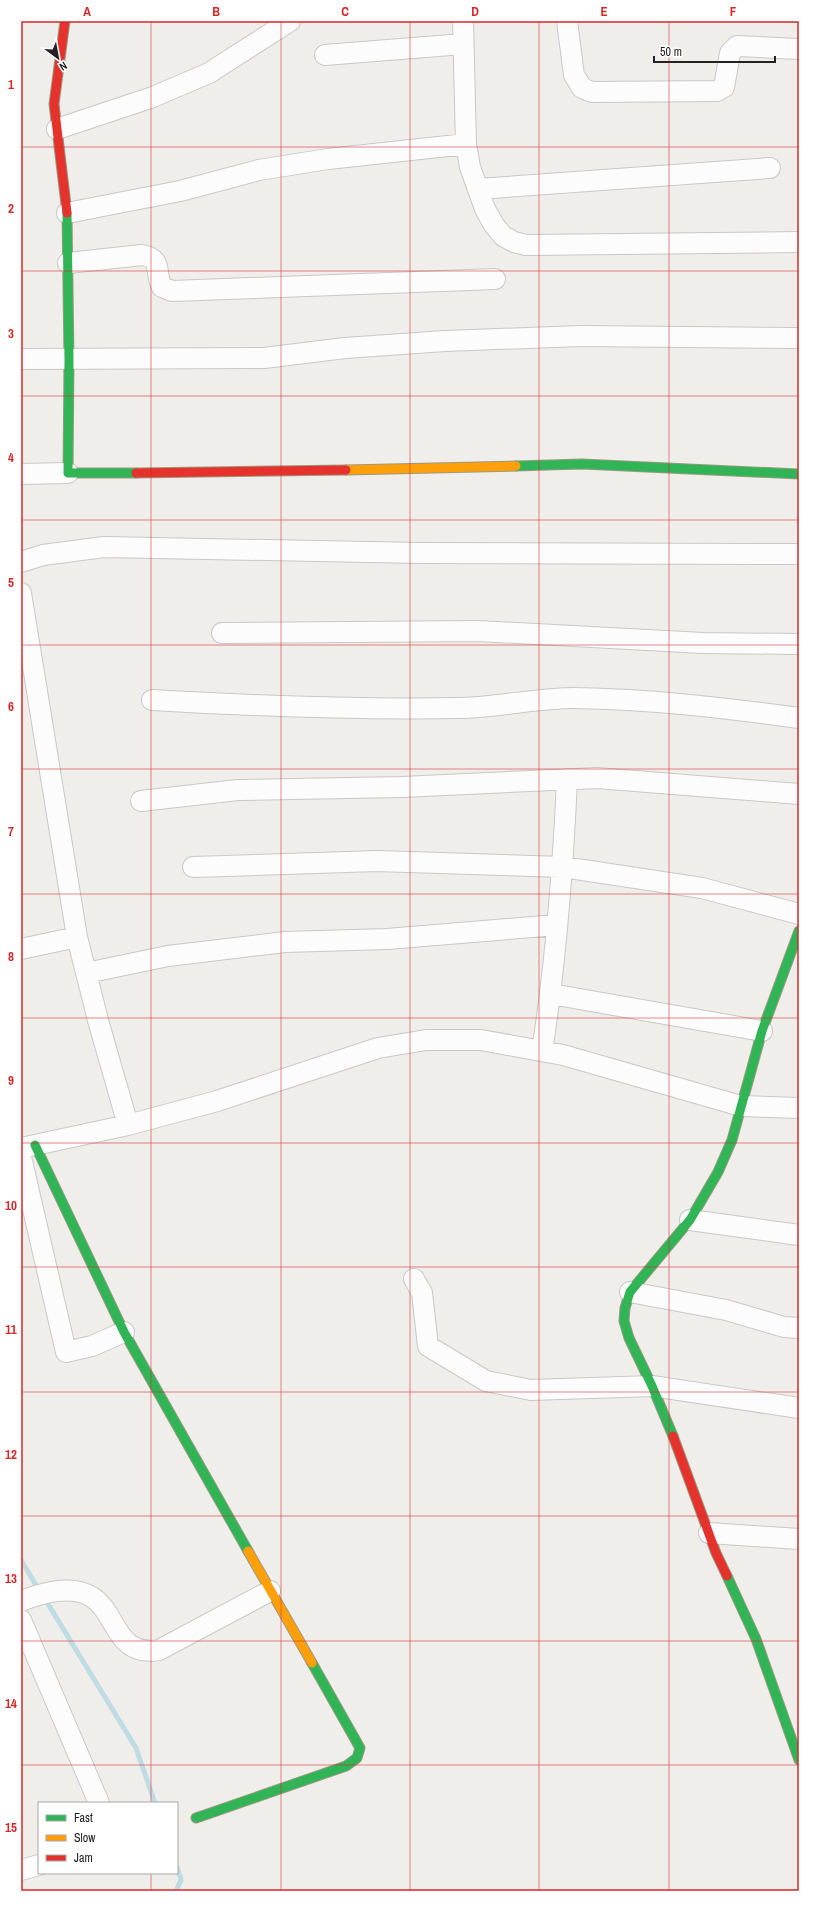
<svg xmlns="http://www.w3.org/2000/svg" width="820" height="1912" font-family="'Archivo Narrow',sans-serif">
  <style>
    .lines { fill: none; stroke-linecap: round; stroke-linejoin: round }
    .stream { stroke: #bfdbe3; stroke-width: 5 }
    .street-casing { stroke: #c9c8c7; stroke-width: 22 }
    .fast-casing { stroke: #999a82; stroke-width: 11 }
    .slow-casing { stroke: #999a82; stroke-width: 11 }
    .jam-casing { stroke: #999a82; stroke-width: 11 }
    .street { stroke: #fdfcfc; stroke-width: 20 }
    .fast { stroke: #30b455; stroke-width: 9 }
    .slow { stroke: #ff9f0a; stroke-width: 9 }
    .jam { stroke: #e5322d; stroke-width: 9 }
    .grid { fill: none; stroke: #d62828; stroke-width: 1; stroke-opacity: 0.55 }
    .neatline { fill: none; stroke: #d62828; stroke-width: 1.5 }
    .grid-label { font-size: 13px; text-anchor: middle; font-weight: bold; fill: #d62828 }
  </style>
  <rect width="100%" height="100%" fill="#f0eeeb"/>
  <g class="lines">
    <path class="stream" d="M 21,1560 L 39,1590
      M 45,1599 L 136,1748 L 155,1803
      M 176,1891 L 181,1880 L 177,1867"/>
    <defs>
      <path id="street" d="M 463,21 L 466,144 L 470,167 L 485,209 L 494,225 L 503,236 L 514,242 L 526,245 L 799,242
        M 567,21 L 574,75 L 582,88 L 592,92 L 717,91 L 724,87 L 730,53 L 737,46 L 799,49
        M 325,55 L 463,44
        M 57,129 L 153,97 L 209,73 L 290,21
        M 478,189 L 770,168
        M 67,213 L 180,191 L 259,170 L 328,159 L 466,144
        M 68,263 L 142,255 C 164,259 154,273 162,287 L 172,291 L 495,279
        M 21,359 L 264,358 L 345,348 L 445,341 L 580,336 L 799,338
        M 21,474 L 68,473
        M 21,562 L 43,555 L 104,547 L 420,553 L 799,554
        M 21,593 L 77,937 L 99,1024 L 128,1125
        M 222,633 L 478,631 L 703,643 L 799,644
        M 152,700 C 255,706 358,710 461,708 C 499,707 537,698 575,698 C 650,699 725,708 799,718
        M 141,801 L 238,790 L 402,787 L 597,778 L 799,794
        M 193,867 L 377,861 L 563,867 L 702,888 L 799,914
        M 21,949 L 77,937
        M 86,973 L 168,956 L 285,942 L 387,939 L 557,925
        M 551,994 L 762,1031
        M 542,1051 C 556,961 563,870 567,779
        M 21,1148 L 128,1125 L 217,1101 L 378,1048 L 426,1040 L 481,1040 L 563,1055 L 741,1106 L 799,1108
        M 21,1157 L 66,1352 L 92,1346 L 124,1332
        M 690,1220 L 799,1235
        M 414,1279 L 422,1293 L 428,1346 L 486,1381 L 531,1390 L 652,1386 L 799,1408
        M 630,1292 L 726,1310 L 784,1327 L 799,1328
        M 709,1533 L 799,1539
        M 21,1601 C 42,1593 71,1584 92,1597 C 118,1614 115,1657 159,1650 L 270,1591
        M 21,1620 L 99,1803
        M 21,1870 L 39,1865"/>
      <path id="fast" d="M 67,213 L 69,360 L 68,473 L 136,473
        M 516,466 L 582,464 L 799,474
        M 35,1145 L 124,1332 L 248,1551
        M 673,1436 L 652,1386 L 629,1338 L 624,1321 L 625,1308 L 630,1292 L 690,1220 L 718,1172 L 732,1140 L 762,1031 L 799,931
        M 727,1576 L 756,1639 L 799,1760
        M 196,1818 L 346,1766 L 357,1758 L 360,1748 L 312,1663"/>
      <path id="slow" d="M 346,470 L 516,466
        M 248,1551 L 312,1663"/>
      <path id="jam" d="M 65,21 L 54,104 L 67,213
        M 136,473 L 346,470
        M 673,1436 L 716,1553 L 727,1576"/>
    </defs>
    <use href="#street" class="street-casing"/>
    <use href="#fast" class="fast-casing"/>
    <use href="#slow" class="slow-casing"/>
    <use href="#jam" class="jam-casing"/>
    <use href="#street" class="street"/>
    <use href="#fast" class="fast"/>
    <use href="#slow" class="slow"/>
    <use href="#jam" class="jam"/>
  </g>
  <path class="grid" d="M 151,21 L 151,1803M 281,21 L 281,1891M 410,21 L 410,1891M 539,21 L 539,1891M 669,21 L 669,1891M 21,147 L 799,147M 21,271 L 799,271M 21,396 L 799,396M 21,520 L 799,520M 21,645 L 799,645M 21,769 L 799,769M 21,894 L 799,894M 21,1018 L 799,1018M 21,1143 L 799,1143M 21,1267 L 799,1267M 21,1392 L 799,1392M 21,1516 L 799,1516M 21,1641 L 799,1641M 21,1765 L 799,1765M 151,1873 L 151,1891"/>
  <rect width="820" height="1912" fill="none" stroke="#ffffff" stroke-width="44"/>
  <rect x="38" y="1802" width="140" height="72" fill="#ffffff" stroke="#a7a7a7"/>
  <rect x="46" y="1815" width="20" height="6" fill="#30b455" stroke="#a7a7a7"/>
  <text x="74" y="1822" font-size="12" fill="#222222">Fast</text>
  <rect x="46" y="1835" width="20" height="6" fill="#ff9f0a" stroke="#a7a7a7"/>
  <text x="74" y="1842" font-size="12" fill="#222222">Slow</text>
  <rect x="46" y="1855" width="20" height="6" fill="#e5322d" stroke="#a7a7a7"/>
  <text x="74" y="1862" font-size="12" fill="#222222">Jam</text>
  <g transform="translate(58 58) rotate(148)" stroke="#ffffff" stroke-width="3" paint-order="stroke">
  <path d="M0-3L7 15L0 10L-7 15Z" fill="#222222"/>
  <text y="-6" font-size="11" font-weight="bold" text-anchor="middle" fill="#222222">N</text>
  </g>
  <path d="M654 56v6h121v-6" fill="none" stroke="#222222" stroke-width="2"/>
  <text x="660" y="56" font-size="12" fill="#222222" stroke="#ffffff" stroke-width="3" paint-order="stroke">50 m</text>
  <rect x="22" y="22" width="776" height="1868" class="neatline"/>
  <g class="grid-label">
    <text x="87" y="16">A</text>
    <text x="216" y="16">B</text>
    <text x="345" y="16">C</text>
    <text x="475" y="16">D</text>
    <text x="604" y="16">E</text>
    <text x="733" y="16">F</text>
    <text x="11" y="89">1</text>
    <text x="11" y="213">2</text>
    <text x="11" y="338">3</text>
    <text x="11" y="462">4</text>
    <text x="11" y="587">5</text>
    <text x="11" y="711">6</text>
    <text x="11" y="836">7</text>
    <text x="11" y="961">8</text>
    <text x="11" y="1085">9</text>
    <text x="11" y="1210">10</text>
    <text x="11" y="1334">11</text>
    <text x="11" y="1459">12</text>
    <text x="11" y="1583">13</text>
    <text x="11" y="1708">14</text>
    <text x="11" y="1832">15</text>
  </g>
</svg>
